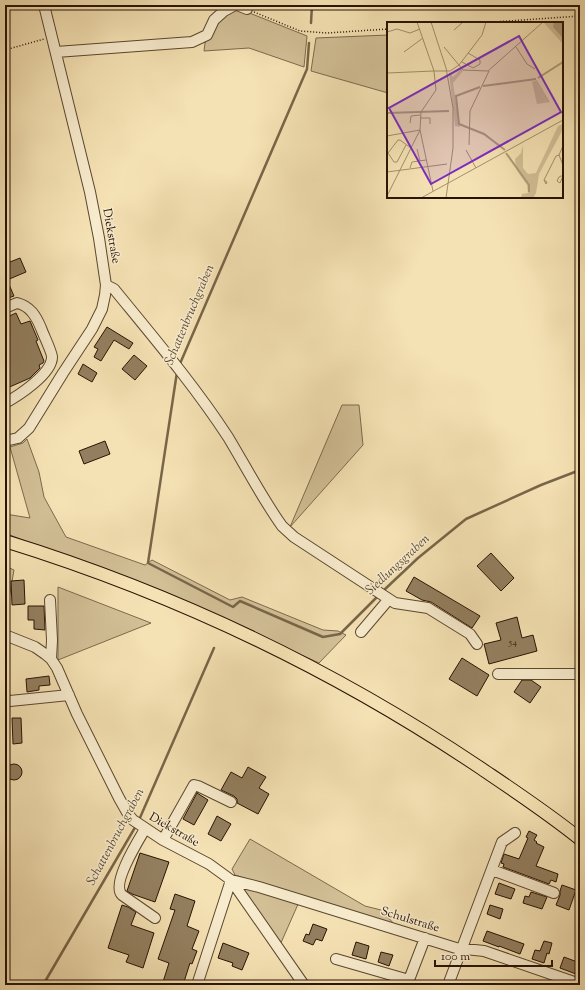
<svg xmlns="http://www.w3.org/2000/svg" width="585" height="990" font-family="'Sorts Mill Goudy',serif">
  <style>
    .green { fill: #d2bf96; stroke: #7d694c }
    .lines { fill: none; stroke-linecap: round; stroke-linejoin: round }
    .stream { stroke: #796549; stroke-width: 2.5 }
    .building { fill: #937f5f; stroke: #281303 }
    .minor-casing { stroke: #5b472f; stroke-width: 12 }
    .major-casing { stroke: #281303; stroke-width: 14 }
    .path { stroke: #281303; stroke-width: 1.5; stroke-dasharray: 1 2; stroke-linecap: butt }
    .minor { stroke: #f8ecce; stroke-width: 10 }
    .major { stroke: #f5e2b4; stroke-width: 12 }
    .labels { text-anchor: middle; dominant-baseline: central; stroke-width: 3; stroke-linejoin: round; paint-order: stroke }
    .number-label { font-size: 10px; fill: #432e1a }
    .street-label { font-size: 12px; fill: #281303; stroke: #f8ecce }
    .water-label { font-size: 13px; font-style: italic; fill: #5e4a32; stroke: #f8ecce }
    .inset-river { fill: none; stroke: #af9c78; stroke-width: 2 }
    .inset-road { fill: none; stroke: #a38f6d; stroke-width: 1 }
    .view { fill: #7b2cbf; fill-opacity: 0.15; stroke: #7b2cbf; stroke-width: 2 }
    .inset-edge { fill: none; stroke: #281303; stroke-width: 2 }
  </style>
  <rect width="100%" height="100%" fill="#f5e2b4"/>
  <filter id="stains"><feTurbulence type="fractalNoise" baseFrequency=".005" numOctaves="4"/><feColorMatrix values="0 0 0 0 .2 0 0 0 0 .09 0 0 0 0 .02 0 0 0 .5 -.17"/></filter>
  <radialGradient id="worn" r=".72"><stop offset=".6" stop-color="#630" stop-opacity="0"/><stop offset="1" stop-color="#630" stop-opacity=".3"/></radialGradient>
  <path class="green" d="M 237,8 L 307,36 L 304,67 L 249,48 L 204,51 L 205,43 L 217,21 Z
    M 388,35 L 388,93 L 311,71 L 316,38 Z
    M 342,405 L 359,405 L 363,445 L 290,527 Z
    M 27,439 L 39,472 L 44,497 L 66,537 L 145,565 L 152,560 L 230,600 L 242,597 L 323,630 L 338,631 L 346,635 L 319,663 L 235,624 L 5,533 L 5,514 L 30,518 L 10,447 L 23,443 Z
    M 5,566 L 14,570 L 5,621 Z
    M 58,587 L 151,623 L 58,660 Z
    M 250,839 L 365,906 L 381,910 L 398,928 L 235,875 L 232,869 Z
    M 237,884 L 299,902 L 280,945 Z"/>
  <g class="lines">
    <path class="stream" d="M 311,23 L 312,5
      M 179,366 L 307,69 L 309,43
      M 177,372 L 148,563 L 233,607 L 240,601 L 323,637 L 340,634 L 378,596
      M 383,591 L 418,558 L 466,519 L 541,485 L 580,470
      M 139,820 L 214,648
      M 43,985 L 137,824"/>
  </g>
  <path class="building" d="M 20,258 L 26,272 L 7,280 L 14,296 L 5,299 L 5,264 Z
    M 16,313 L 21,324 L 30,321 L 38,340 L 36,341 L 44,361 L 43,363 L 39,365 L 40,368 L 30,378 L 5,389 L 5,318 Z
    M 107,327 L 133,343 L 129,349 L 114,340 L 101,361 L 94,357 L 98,349 L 94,347 Z
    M 134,355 L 147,366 L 135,380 L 122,369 Z
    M 83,364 L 97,373 L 92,382 L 78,374 Z
    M 105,441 L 110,454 L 84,464 L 79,451 Z
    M 491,553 L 514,578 L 501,591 L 477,566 Z
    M 414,577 L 480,616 L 472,628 L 431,602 L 422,600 L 406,591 Z
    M 24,580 L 25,604 L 12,605 L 11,581 Z
    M 28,606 L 44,606 L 45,630 L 34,629 L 34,620 L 28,620 Z
    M 517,617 L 522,638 L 533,635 L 537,651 L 489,664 L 484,644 L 501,640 L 496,623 Z
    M 462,658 L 489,675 L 477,696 L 449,679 Z
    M 49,676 L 50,685 L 39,686 L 39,690 L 27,692 L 26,679 Z
    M 522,680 L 531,680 L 541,687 L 530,703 L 514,692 Z
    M 12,718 L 21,718 L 22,743 L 13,744 Z
    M6 772a8 8 0 1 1 16 0a8 8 0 1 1-16 0Z
    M 248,767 L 266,777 L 259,788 L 269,794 L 258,814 L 237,803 L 237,799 L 234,796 L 221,790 L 231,772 L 242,778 Z
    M 197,793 L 208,800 L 194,825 L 183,819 Z
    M 217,816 L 231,824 L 221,841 L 208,834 Z
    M 529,831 L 537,835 L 534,840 L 537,842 L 536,843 L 544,847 L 536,866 L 558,874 L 556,882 L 551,880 L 549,884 L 503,867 L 504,864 L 501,863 L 504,854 L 519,859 L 528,838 L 526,837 Z
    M 140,853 L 169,862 L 155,902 L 132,894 L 127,891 Z
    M 499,883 L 515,889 L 511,899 L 495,894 Z
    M 562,885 L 576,890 L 569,910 L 556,905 L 560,895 L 560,891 Z
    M 531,892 L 547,897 L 542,909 L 523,903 L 525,896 L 529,897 Z
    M 175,894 L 195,901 L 187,926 L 199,931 L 192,949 L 197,951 L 192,964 L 190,963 L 183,985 L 162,985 L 169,963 L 158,959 L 175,910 L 170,909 Z
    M 122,905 L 128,907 L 136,912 L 131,925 L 154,933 L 143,968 L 126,962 L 129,955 L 108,948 Z
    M 490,905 L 503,909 L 500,919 L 487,914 Z
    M 313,924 L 327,929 L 322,941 L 316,939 L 313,945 L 303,941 L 306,934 L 309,935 Z
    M 487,931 L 524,944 L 520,954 L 499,946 L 499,947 L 483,941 Z
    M 544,941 L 552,943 L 549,954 L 547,953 L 544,963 L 532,959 L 535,950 L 540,951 Z
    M 356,942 L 369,946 L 366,959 L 352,955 Z
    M 223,943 L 249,953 L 242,970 L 232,966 L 233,963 L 218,958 Z
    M 381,952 L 393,955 L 389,966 L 378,962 Z
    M 564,957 L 580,963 L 576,974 L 560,968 Z"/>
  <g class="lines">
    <defs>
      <path id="minor" d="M 237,5 L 247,9
        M 56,52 L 192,42 L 207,35 L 214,20 L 224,11 L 235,5
        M 106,285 L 114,289 C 154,338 194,385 228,437 C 246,467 262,498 282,526 L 294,537 L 395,603 L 428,608 L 470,634 L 477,644
        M 5,308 L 17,303 C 30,306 36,316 41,328 C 43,334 52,352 52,357 C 52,374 18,396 5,403
        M 5,441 L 18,438 L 29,428 L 63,373 L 92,329 L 102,309 L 105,295 L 106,285 L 99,238 L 90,192 L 44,5
        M 50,600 L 52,640 L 51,659
        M 361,632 L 389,599
        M 5,635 L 35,647 L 45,654 L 51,659 L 57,668 L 77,714 L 119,798 L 128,814 L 133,820 L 163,840 L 209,864 L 231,880 L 304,985
        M 498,674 L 580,674
        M 10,701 L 69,695
        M 145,829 C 138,841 111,884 122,895 L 155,918
        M 163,840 L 194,785 L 198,786 L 231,802
        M 492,870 L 554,893
        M 336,959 L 409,980
        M 197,985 L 231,880 L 259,887 L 456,948 L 484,951 L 580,984
        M 407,985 L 425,938
        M 448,985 L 502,842 L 515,833"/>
      <path id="major" d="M 5,541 C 173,593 333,669 479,767 C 513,790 548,813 580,839"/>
    </defs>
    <use href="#minor" class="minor-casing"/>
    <use href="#major" class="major-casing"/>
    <path class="path" d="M 254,12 L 300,31 L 327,33 L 388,29
      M 479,23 L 580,16
      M 5,50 L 44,39"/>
    <use href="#minor" class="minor"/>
    <use href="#major" class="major"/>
  </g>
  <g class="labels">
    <g class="number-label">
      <text x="513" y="642">54</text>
    </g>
    <g class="street-label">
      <text transform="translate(111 236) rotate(80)">Diekstraße</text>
      <text transform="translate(174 830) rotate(30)">Diekstraße</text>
      <text transform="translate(410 920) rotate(17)">Schulstraße</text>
    </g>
    <g class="water-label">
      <text transform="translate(190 315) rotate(-67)">Schattenbruchgraben</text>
      <text transform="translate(398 565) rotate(-43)">Siedlungsgraben</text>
      <text transform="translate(116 837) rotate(-62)">Schattenbruchgraben</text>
    </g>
  </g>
  <g transform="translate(387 22)">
    <rect width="176" height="176" fill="#f5e2b4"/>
    <path d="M 176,0 L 176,22 L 157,1 ZM 74,47 L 76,49 L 66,61 L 73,105 L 68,104 L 62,50 L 66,55 ZM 150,58 L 163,80 L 150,82 L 145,60 ZM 176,102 L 176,107 L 152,152 L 149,171 L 146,176 L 134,176 L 135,172 L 141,171 L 140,163 L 129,147 L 128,137 L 134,131 L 136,123 L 136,146 L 141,152 L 149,151 L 171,104 Z" fill="#d2bf96"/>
    <path d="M 167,0 L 176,0 L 176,16 L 166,5 Z" fill="#af9c78"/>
    <path class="inset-river" d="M 151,56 L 176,40M 96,64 L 149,57M 93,65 L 69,74 L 72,102 L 97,112 L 118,128M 0,91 L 62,89M 119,131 L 142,163 L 142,170"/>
    <path class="inset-road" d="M 44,0 L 59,46 L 66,86 L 66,126 L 59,176M 67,8 L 76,0M 0,10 L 10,7 L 23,11 L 33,7M 57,25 L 76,48 L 101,49 L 156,0M 129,25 L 140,42 L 148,47M 17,30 L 36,16M 75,40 L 86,46 L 93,42 L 93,38 L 81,31M 0,51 L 47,49 L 30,0M 33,96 L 43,96 L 43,102M 23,101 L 24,94 L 33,93M 0,114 L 33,108 L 46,169M 19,123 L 10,140 L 7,140 L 1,131 L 11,118 L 13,118 L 24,126M 82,123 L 83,89 L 102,49M 176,124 L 172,133 L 176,143M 30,127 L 33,139M 79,128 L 89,146M 23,146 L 25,140 L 39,138M 0,150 L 60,142M 176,154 L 173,161 L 170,159 L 172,155 L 174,154 L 176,154M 157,158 L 160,160 L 159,162 L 157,158 L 169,134 L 172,133M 0,174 L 33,108 L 34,90 L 49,68 L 47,49 L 63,49 L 72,43 L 95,13 L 99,0M 34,176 L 176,98"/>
    <path class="view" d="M 132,14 L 174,90 L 44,162 L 2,86 Z"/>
    <rect width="176" height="176" class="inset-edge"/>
  </g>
  <rect width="585" height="990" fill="none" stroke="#f5e2b4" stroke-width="20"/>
  <rect x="6" y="6" width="573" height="978" fill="none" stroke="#281303" stroke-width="2"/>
  <rect x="10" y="10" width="565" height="970" fill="none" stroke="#281303"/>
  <path d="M435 960v6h117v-6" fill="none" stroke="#281303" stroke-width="2"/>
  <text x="441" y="960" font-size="12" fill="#281303" stroke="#f8ecce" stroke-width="3" paint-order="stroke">100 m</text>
  <rect width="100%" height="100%" filter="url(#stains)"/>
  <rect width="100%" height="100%" fill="url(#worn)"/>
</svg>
